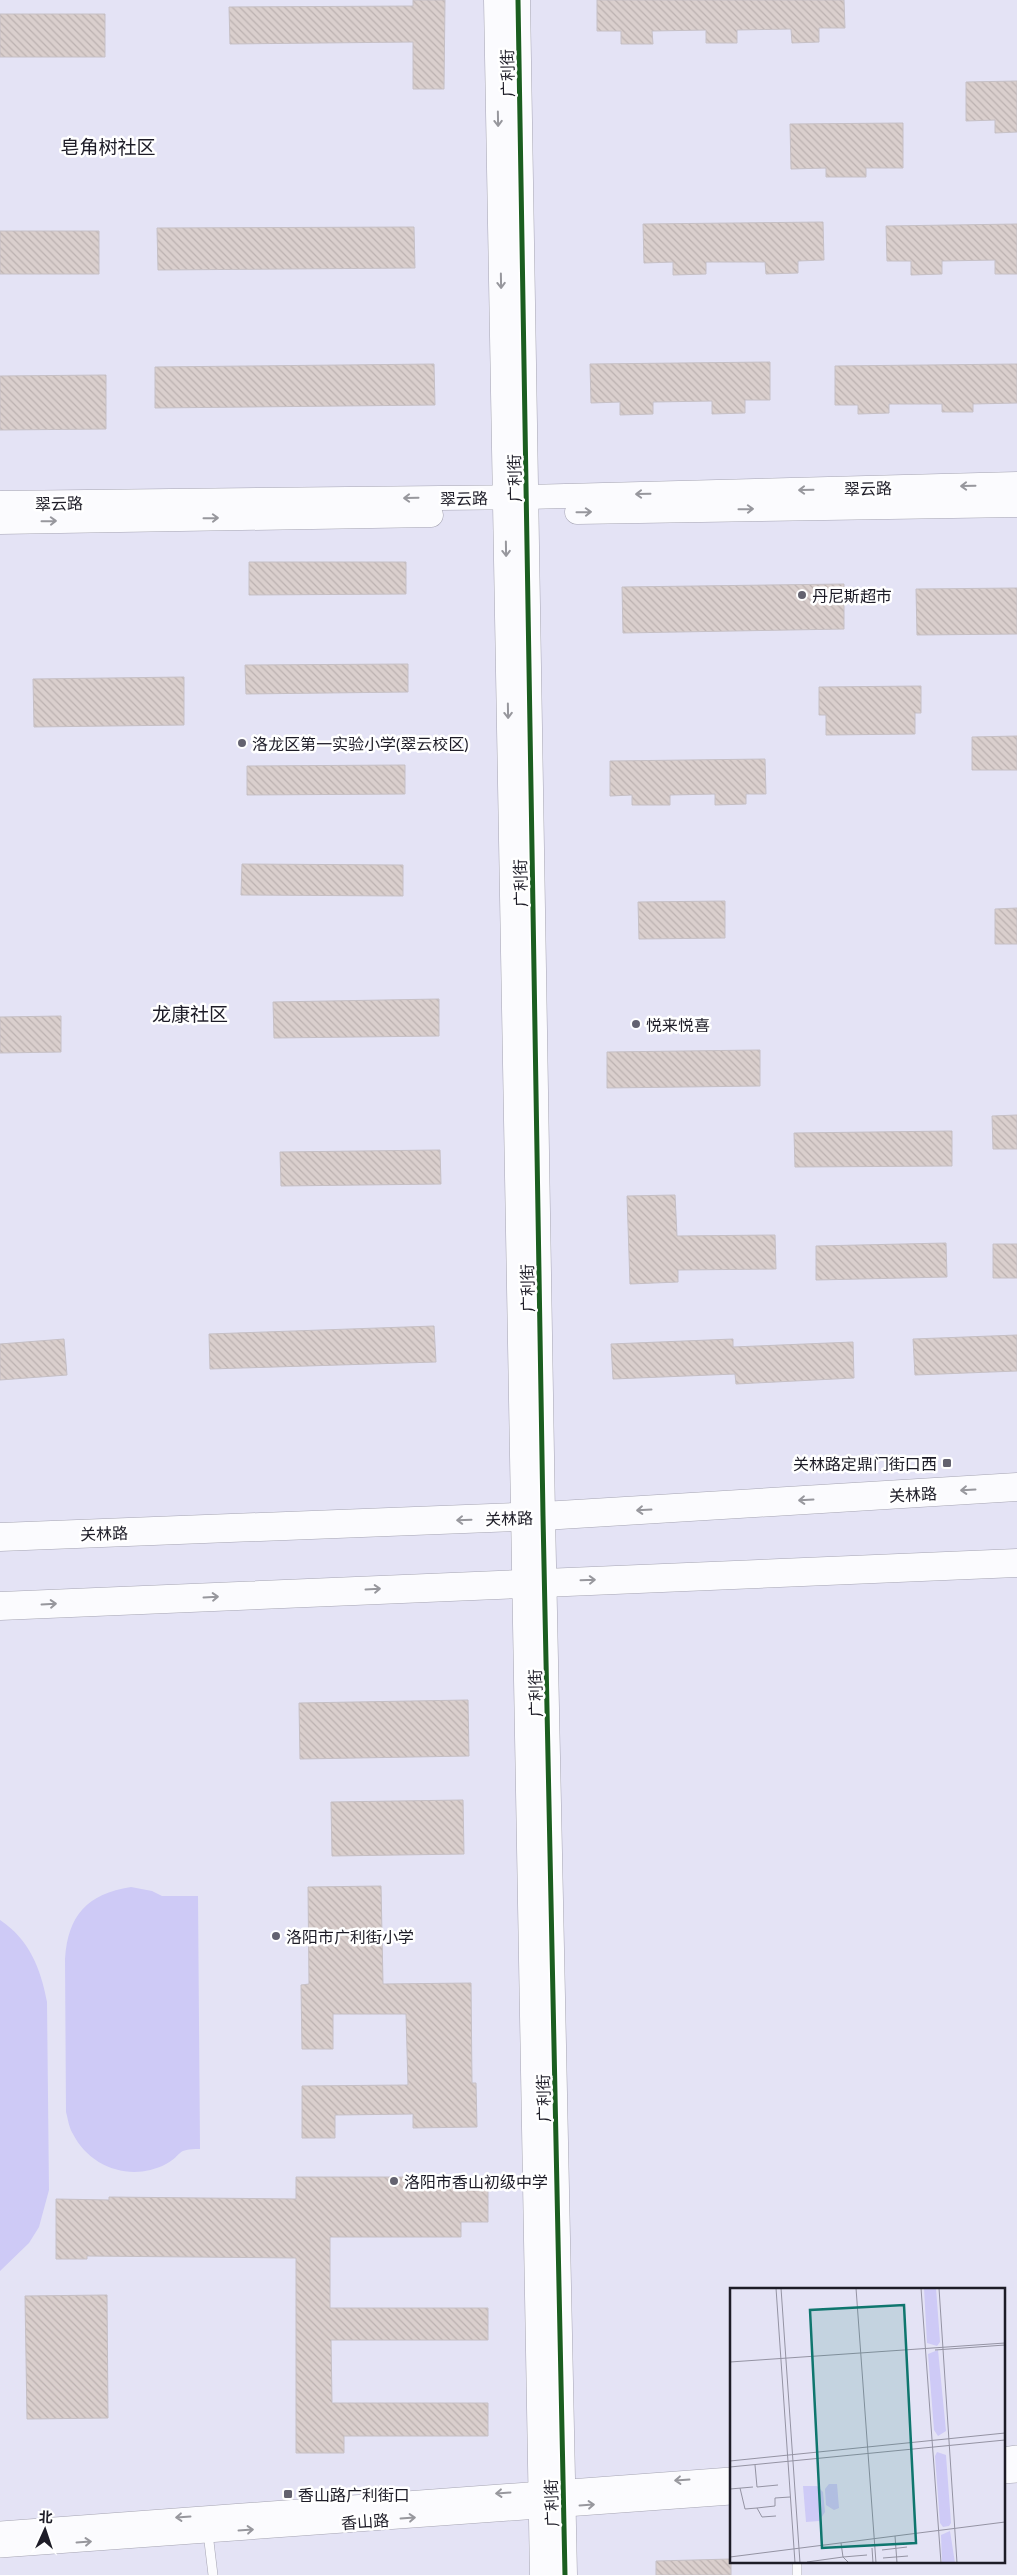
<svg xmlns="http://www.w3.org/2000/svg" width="1017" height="2575" font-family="Lato,'Noto Sans SC',sans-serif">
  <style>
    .pitch { fill: #cecaf6 }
    .building { fill: url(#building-back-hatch); stroke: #c6c0c5 }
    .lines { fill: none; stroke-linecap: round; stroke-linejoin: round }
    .service-casing { stroke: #a5a4b2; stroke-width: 10 }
    .minor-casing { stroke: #a5a4b2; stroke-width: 20 }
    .tertiary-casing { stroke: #a5a4b2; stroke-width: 25 }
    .primary-casing { stroke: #a5a4b2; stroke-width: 29 }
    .service { stroke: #fbfbfe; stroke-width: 9 }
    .minor { stroke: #fbfbfe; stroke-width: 19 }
    .tertiary { stroke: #fbfbfe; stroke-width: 24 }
    .primary { stroke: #fbfbfe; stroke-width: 28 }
    .cycleway-casing { stroke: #fff; stroke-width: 8 }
    .cycleway { stroke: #1b5e20; stroke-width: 5 }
    .oneway { stroke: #97979d }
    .poi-dot { fill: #63626f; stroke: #fff; stroke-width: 2 }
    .labels { text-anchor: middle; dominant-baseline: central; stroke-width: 5; stroke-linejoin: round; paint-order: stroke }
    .street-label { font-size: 16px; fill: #1d1c27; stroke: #fff }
    .poi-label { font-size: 16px; fill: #1d1c27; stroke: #fff; text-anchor: start }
    .quarter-label { font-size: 19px; fill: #1d1c27; stroke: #fff }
    .inset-road { fill: none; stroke: #9493a3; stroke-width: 1 }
    .view { fill: #0f766e; fill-opacity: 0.15; stroke: #0f766e; stroke-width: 2.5 }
    .inset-edge { fill: none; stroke: #1d1c27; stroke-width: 2.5 }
  </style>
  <defs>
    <pattern id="building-back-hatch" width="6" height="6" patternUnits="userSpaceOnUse" patternTransform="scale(1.25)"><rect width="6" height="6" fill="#dacfcd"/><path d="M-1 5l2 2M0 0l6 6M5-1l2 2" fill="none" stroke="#bbb1b0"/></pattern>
  </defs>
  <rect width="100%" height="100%" fill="#e4e3f5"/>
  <path class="pitch" d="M 131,1887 L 152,1891 L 162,1896 L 198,1896 L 200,2149 C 175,2149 184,2154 166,2164 C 132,2182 90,2168 73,2134 C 69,2128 68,2119 66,2112 L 65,1959 C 68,1915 87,1894 131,1887 Z
    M 0,1920 C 29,1939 41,1969 47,2002 L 49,2190 L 39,2227 L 29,2243 L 0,2271 Z"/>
  <path class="building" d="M 413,0 L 445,0 L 444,89 L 413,89 L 413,42 L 230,44 L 229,7 L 413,6 Z
    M 597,0 L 844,0 L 845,28 L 819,28 L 819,42 L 792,43 L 791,29 L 737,30 L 737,43 L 706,43 L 706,30 L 652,31 L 653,44 L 621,44 L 621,31 L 597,31 Z
    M 0,14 L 105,14 L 105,57 L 0,57 Z
    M 1017,81 L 1017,132 L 995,133 L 995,120 L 966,121 L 966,82 Z
    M 903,123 L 903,168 L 866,168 L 866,177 L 826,177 L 826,168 L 791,169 L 790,124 Z
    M 823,222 L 824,260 L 798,261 L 798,273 L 766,274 L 765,262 L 706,262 L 706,274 L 673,275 L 673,262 L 644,263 L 643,224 Z
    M 1017,224 L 1017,274 L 995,274 L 995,260 L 942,261 L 942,274 L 911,275 L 911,261 L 887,261 L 886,226 Z
    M 414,227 L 415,268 L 158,270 L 157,228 Z
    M 0,231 L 99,231 L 99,274 L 0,274 Z
    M 770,362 L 770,400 L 745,400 L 745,413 L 712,414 L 712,401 L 653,402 L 653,414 L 620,415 L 620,402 L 591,403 L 590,364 Z
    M 434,364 L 435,405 L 155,408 L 155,367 Z
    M 1017,364 L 1017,403 L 973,404 L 973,412 L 942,412 L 942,404 L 889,404 L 889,413 L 858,414 L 858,405 L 835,405 L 835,366 Z
    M 106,375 L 106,429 L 0,430 L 0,376 Z
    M 249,562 L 406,562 L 406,594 L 249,595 Z
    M 844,584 L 844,629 L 623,633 L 622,587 Z
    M 1017,588 L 1017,634 L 917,635 L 916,589 Z
    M 408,664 L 408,692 L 246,694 L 245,665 Z
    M 184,677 L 184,725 L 34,727 L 33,679 Z
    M 921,686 L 921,713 L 915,713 L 915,734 L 826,735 L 826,715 L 819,715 L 819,687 Z
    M 1017,736 L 1017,770 L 972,770 L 972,737 Z
    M 765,759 L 766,794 L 746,794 L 746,804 L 715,805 L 715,794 L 670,795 L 670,805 L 632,805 L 632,795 L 610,796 L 610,761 Z
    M 405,765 L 405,794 L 247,795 L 247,766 Z
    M 242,864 L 403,865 L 403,896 L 241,895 Z
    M 725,901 L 725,938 L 639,939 L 638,902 Z
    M 1017,908 L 1017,944 L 995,944 L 995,909 Z
    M 439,999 L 439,1036 L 274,1038 L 273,1002 Z
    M 61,1016 L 61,1052 L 0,1053 L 0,1017 Z
    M 760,1050 L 760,1086 L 607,1088 L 607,1052 Z
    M 1017,1115 L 1017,1149 L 993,1149 L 992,1116 Z
    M 952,1131 L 952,1166 L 795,1167 L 794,1133 Z
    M 440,1150 L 441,1184 L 281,1186 L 280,1152 Z
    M 675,1195 L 677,1236 L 775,1235 L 776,1269 L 678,1270 L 678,1282 L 630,1284 L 627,1196 Z
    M 946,1243 L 947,1277 L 816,1280 L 816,1246 Z
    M 993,1244 L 1017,1244 L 1017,1278 L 993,1278 Z
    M 434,1326 L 436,1362 L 210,1369 L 209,1334 Z
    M 1017,1335 L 1017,1371 L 915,1375 L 913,1339 Z
    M 64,1339 L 67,1375 L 0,1380 L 0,1344 Z
    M 733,1339 L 733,1347 L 853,1342 L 854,1378 L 736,1384 L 735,1374 L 613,1379 L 611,1344 Z
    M 468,1700 L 469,1756 L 300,1759 L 299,1703 Z
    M 463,1800 L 464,1854 L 332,1856 L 331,1802 Z
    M 381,1886 L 383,1984 L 471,1983 L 472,2083 L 476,2083 L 477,2127 L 413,2128 L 413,2114 L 335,2115 L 335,2138 L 302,2138 L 302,2086 L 408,2085 L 406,2014 L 333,2014 L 333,2049 L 302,2049 L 301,1985 L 309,1984 L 308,1887 Z
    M 296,2177 L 488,2177 L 488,2222 L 461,2222 L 461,2237 L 330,2237 L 330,2308 L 488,2308 L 488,2340 L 331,2340 L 332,2403 L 488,2403 L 488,2436 L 344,2436 L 344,2453 L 296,2453 L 296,2258 L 87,2256 L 87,2259 L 56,2259 L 56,2199 L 109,2200 L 109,2197 L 296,2199 Z
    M 107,2295 L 108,2418 L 27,2419 L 25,2296 Z
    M 731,2559 L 731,2575 L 656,2575 L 656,2561 Z"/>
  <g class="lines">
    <defs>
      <path id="service" d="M 208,2533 L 213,2575
        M 797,2561 L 797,2575"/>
      <path id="minor" d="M 1003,2457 L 1017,2455
        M 1003,2474 L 1017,2473
        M 0,2531 L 731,2477
        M 0,2548 L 731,2495"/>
      <path id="tertiary" d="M 496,0 L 542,2575
        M 518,0 L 543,1516 L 565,2575
        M 0,503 L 527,497 L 1017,484
        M 577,512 L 1017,505
        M 0,522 L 431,515"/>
      <path id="primary" d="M 0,1537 L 543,1516 L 1017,1487
        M 0,1606 L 1017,1563"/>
    </defs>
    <use href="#service" class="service-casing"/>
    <use href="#minor" class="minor-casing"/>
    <use href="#tertiary" class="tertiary-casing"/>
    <use href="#primary" class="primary-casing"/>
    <use href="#service" class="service"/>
    <use href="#minor" class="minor"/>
    <use href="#tertiary" class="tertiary"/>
    <use href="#primary" class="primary"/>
    <defs>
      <path id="cycleway" d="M 518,0 L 543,1516 L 565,2575"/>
    </defs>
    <use href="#cycleway" class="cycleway-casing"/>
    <use href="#cycleway" class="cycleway"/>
  </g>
  <defs><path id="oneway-shaft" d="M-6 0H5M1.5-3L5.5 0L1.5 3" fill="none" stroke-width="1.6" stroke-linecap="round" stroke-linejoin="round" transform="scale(1.25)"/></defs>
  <g class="oneway">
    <use href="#oneway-shaft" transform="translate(498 119) rotate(89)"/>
    <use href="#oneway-shaft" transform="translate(501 281) rotate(89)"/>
    <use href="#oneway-shaft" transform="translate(968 486) rotate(179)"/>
    <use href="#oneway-shaft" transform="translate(806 490) rotate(179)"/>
    <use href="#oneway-shaft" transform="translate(643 494) rotate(179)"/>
    <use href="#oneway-shaft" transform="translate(411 498) rotate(179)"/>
    <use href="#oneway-shaft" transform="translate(746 509) rotate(-1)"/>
    <use href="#oneway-shaft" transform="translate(584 512) rotate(-1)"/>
    <use href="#oneway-shaft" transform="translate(211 518) rotate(-1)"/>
    <use href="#oneway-shaft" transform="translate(49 521) rotate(-1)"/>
    <use href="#oneway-shaft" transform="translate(506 549) rotate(89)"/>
    <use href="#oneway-shaft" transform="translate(508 711) rotate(89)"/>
    <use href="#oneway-shaft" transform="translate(968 1490) rotate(177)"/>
    <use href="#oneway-shaft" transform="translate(806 1500) rotate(177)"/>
    <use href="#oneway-shaft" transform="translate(644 1510) rotate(177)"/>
    <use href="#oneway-shaft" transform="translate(464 1520) rotate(178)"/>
    <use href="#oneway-shaft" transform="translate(588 1580) rotate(-2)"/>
    <use href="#oneway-shaft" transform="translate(373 1589) rotate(-3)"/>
    <use href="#oneway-shaft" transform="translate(211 1597) rotate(-3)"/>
    <use href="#oneway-shaft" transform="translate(49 1604) rotate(-3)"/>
    <use href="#oneway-shaft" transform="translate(682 2480) rotate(176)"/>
    <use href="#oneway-shaft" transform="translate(503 2493) rotate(176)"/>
    <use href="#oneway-shaft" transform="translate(587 2505) rotate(-4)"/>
    <use href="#oneway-shaft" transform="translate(183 2517) rotate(176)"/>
    <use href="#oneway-shaft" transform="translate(408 2518) rotate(-4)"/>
    <use href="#oneway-shaft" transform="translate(246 2530) rotate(-4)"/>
    <use href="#oneway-shaft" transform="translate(84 2542) rotate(-4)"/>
  </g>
  <g class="poi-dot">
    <circle cx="802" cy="595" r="5"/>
    <circle cx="242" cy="743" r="5"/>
    <circle cx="636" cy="1024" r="5"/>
    <rect x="942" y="1458" width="10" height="10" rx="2.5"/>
    <circle cx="276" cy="1936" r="5"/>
    <circle cx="394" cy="2181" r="5"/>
    <rect x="283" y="2489" width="10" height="10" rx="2.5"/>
  </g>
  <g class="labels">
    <g class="street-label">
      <text transform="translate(507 73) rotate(-91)">广利街</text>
      <text transform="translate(514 478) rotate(-91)">广利街</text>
      <text transform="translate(868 488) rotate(-1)">翠云路</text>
      <text transform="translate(464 498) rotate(-1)">翠云路</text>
      <text transform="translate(59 503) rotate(-1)">翠云路</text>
      <text transform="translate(520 883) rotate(-91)">广利街</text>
      <text transform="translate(527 1288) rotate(-91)">广利街</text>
      <text transform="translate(913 1494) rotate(-3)">关林路</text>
      <text transform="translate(509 1518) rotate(-2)">关林路</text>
      <text transform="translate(104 1533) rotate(-2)">关林路</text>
      <text transform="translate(535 1693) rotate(-91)">广利街</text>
      <text transform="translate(543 2098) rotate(-91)">广利街</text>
      <text transform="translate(551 2503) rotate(-92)">广利街</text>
      <text transform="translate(365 2521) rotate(-4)">香山路</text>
    </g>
    <g class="poi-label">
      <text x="812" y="595">丹尼斯超市</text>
      <text x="252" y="743">洛龙区第一实验小学(翠云校区)</text>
      <text x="646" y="1024">悦来悦喜</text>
      <text x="937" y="1463" text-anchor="end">关林路定鼎门街口西</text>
      <text x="286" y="1936">洛阳市广利街小学</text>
      <text x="404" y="2181">洛阳市香山初级中学</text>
      <text x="298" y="2494">香山路广利街口</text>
    </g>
    <g class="quarter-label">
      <text x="108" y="146">皂角树社区</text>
      <text x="190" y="1013">龙康社区</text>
    </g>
  </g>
  <g transform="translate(730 2288)">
    <rect width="275" height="275" fill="#e4e3f5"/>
    <path d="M 194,0 L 206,0 L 210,54 L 207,58 L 197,55 ZM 208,62 L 216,143 L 208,148 L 204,142 L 198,66 ZM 207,164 L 216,167 L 221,235 L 219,238 L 213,239 L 210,235 L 205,168 ZM 220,243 L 225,275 L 212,275 L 211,247 Z" fill="#cecaf6"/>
    <path d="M 99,196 L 107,196 L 109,220 L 104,222 L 96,217 L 95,201 ZM 73,198 L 87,198 L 93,204 L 95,224 L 89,233 L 76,234 Z" fill="#cecaf6"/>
    <path class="inset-road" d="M 46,0 L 65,275M 51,0 L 70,275M 126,0 L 146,275M 191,0 L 211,275M 209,0 L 227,275M 205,62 L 275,57M 0,74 L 275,55M 0,173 L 275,145M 25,177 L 27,199 L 48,197M 0,179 L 275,152M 10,200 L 15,221 L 27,220 L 32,229 L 46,228M 0,201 L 23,199M 27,220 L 45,218 L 45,210 L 60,209M 165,248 L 167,275M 111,255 L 113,269 L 137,267M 142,260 L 143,275M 152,262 L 177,259M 0,269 L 275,234M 153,270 L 178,268M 77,274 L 113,269 L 119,275"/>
    <path class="view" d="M 174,17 L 186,255 L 92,260 L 80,22 Z"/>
    <rect width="275" height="275" class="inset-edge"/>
  </g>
  <g transform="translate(45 2530) rotate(3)" stroke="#ffffff" stroke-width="4" paint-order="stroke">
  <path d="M0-4L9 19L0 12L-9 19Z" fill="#1d1c27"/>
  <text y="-8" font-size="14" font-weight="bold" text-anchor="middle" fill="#1d1c27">北</text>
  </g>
</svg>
